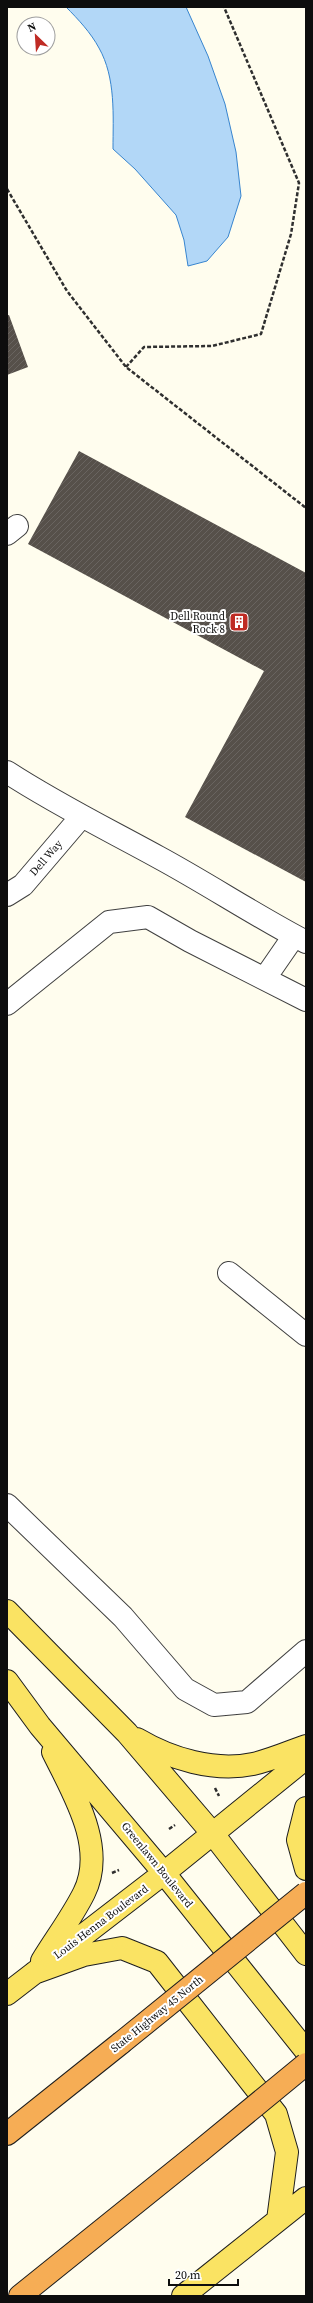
<svg xmlns="http://www.w3.org/2000/svg" width="313" height="2303" font-family="'Source Serif 4',serif">
  <style>
    .water { fill: #b2d7f7; stroke: #3885cf }
    .building { fill: url(#building-hatch) }
    .lines { fill: none; stroke-linecap: round; stroke-linejoin: round }
    .minor-casing { stroke: #404040; stroke-width: 24 }
    .major-casing { stroke: #1e1e1e; stroke-width: 24 }
    .highway-casing { stroke: #1e1e1e; stroke-width: 24 }
    .path { stroke: #2f2f2f; stroke-width: 2.5; stroke-dasharray: 4 2; stroke-linecap: butt }
    .minor { stroke: #fff; stroke-width: 22 }
    .major { stroke: #fae363; stroke-width: 22 }
    .highway { stroke: #f6ad55; stroke-width: 22 }
    .highway-bridge-casing { stroke: #1e1e1e; stroke-width: 24; stroke-linecap: butt }
    .highway-bridge { stroke: #f6ad55; stroke-width: 22 }
    .labels { text-anchor: middle; dominant-baseline: central; stroke-width: 4; stroke-linejoin: round; paint-order: stroke }
    .poi-label { font-size: 11px; fill: #0d0d0d; stroke: #fff; text-anchor: end }
    .street-label { font-size: 11px; fill: #0d0d0d; stroke: #fff }
  </style>
  <defs>
    <pattern id="building-hatch" width="6" height="6" patternUnits="userSpaceOnUse"><rect width="6" height="6" fill="#56504a"/><path d="M-1 1l2-2M0 6l6-6M5 7l2-2" fill="none" stroke="#696460"/></pattern>
  </defs>
  <rect width="100%" height="100%" fill="#fffdee"/>
  <path class="water" d="M 66,7 L 186,7 L 208,56 L 225,104 L 236,152 L 241,196 L 228,237 L 207,261 L 188,266 L 184,240 L 176,215 L 135,169 L 113,149 C 113,116 116,78 99,48 C 91,33 78,19 66,7 Z"/>
  <path class="building" d="M 7,315 L 9,315 L 28,367 L 7,375 Z
    M 79,451 L 306,573 L 306,882 L 185,817 L 264,671 L 28,544 Z"/>
  <g class="lines">
    <defs>
      <path id="minor" d="M 7,534 L 17,526
        M 7,772 C 56,804 107,829 158,857 C 208,884 256,916 306,942
        M 7,895 L 23,885 L 81,817
        M 265,978 L 294,936
        M 7,1004 L 109,922 L 148,917 L 190,941 L 306,1000
        M 229,1273 L 306,1335
        M 7,1505 L 123,1617 L 185,1689 L 214,1705 L 247,1702 L 306,1651"/>
      <path id="major" d="M 7,1611 L 127,1733 L 213,1834 L 306,1954
        M 7,1681 L 40,1726 L 164,1873 L 306,2051
        M 137,1739 C 171,1759 214,1772 253,1764 C 271,1760 289,1752 306,1746
        M 306,1808 L 298,1840 L 306,1869
        M 42,1961 C 56,1938 72,1917 84,1893 C 107,1847 73,1793 53,1752
        M 34,1973 L 84,1955 L 122,1948 L 157,1962 L 276,2114 L 287,2152 L 278,2220
        M 7,1994 L 164,1873 L 306,1758
        M 183,2296 L 306,2198"/>
      <path id="highway" d="M 7,2134 L 121,2043
        M 20,2296 L 199,2152"/>
    </defs>
    <use href="#minor" class="minor-casing"/>
    <use href="#major" class="major-casing"/>
    <use href="#highway" class="highway-casing"/>
    <path class="path" d="M 7,189 L 67,291 L 126,367 L 306,508
      M 126,367 L 144,347 L 212,346 L 261,334 L 291,234 L 299,183 L 224,7
      M 215,1788 L 219,1796
      M 169,1829 L 175,1825
      M 112,1873 L 119,1870"/>
    <use href="#minor" class="minor"/>
    <use href="#major" class="major"/>
    <use href="#highway" class="highway"/>
    <defs>
      <path id="highway-bridge" d="M 121,2043 L 306,1893
        M 199,2152 L 306,2064"/>
    </defs>
    <use href="#highway-bridge" class="highway-bridge-casing"/>
    <use href="#highway-bridge" class="highway-bridge"/>
  </g>
  <defs>
    <symbol id="building-square" viewBox="-11 -11 22 22"><rect x="-9" y="-9" width="18" height="18" rx="4" fill="#bf2b24" stroke="#fff"/><path d="M-4-6H4V6H1V3H-1V6H-4ZM-2.5-4.3h1.7v1.8h-1.7ZM.8-4.3h1.7v1.8H.8ZM-2.5-1h1.7V.8h-1.7ZM.8-1h1.7V.8H.8Z" fill="#fff"/></symbol>
  </defs>
  <g fill-rule="evenodd">
    <use href="#building-square" x="228" y="611" width="22" height="22"/>
  </g>
  <g class="labels">
    <g class="poi-label">
      <text x="225" y="616">Dell Round<tspan x="225" dy="13">Rock 8</tspan></text>
    </g>
    <g class="street-label">
      <text transform="translate(46 858) rotate(-49)">Dell Way</text>
      <text transform="translate(157 1865) rotate(51)">Greenlawn Boulevard</text>
      <text transform="translate(101 1922) rotate(-37)">Louis Henna Boulevard</text>
      <text transform="translate(157 2014) rotate(-39)">State Highway 45 North</text>
    </g>
  </g>
  <rect width="313" height="2303" fill="none" stroke="#0d0d0d" stroke-width="16"/>
  <g transform="translate(36 36) rotate(335)"><circle r="19" fill="#ffffff" stroke="#9e9e9e"/>
  <path d="M0-3L7 15L0 10L-7 15Z" fill="#bf2b24"/>
  <text y="-6" font-size="11" font-weight="bold" text-anchor="middle" fill="#0d0d0d">N</text>
  </g>
  <path d="M169 2279v6h69v-6" fill="none" stroke="#0d0d0d" stroke-width="2"/>
  <text x="175" y="2279" font-size="12" fill="#0d0d0d" stroke="#ffffff" stroke-width="3" paint-order="stroke">20 m</text>
</svg>
